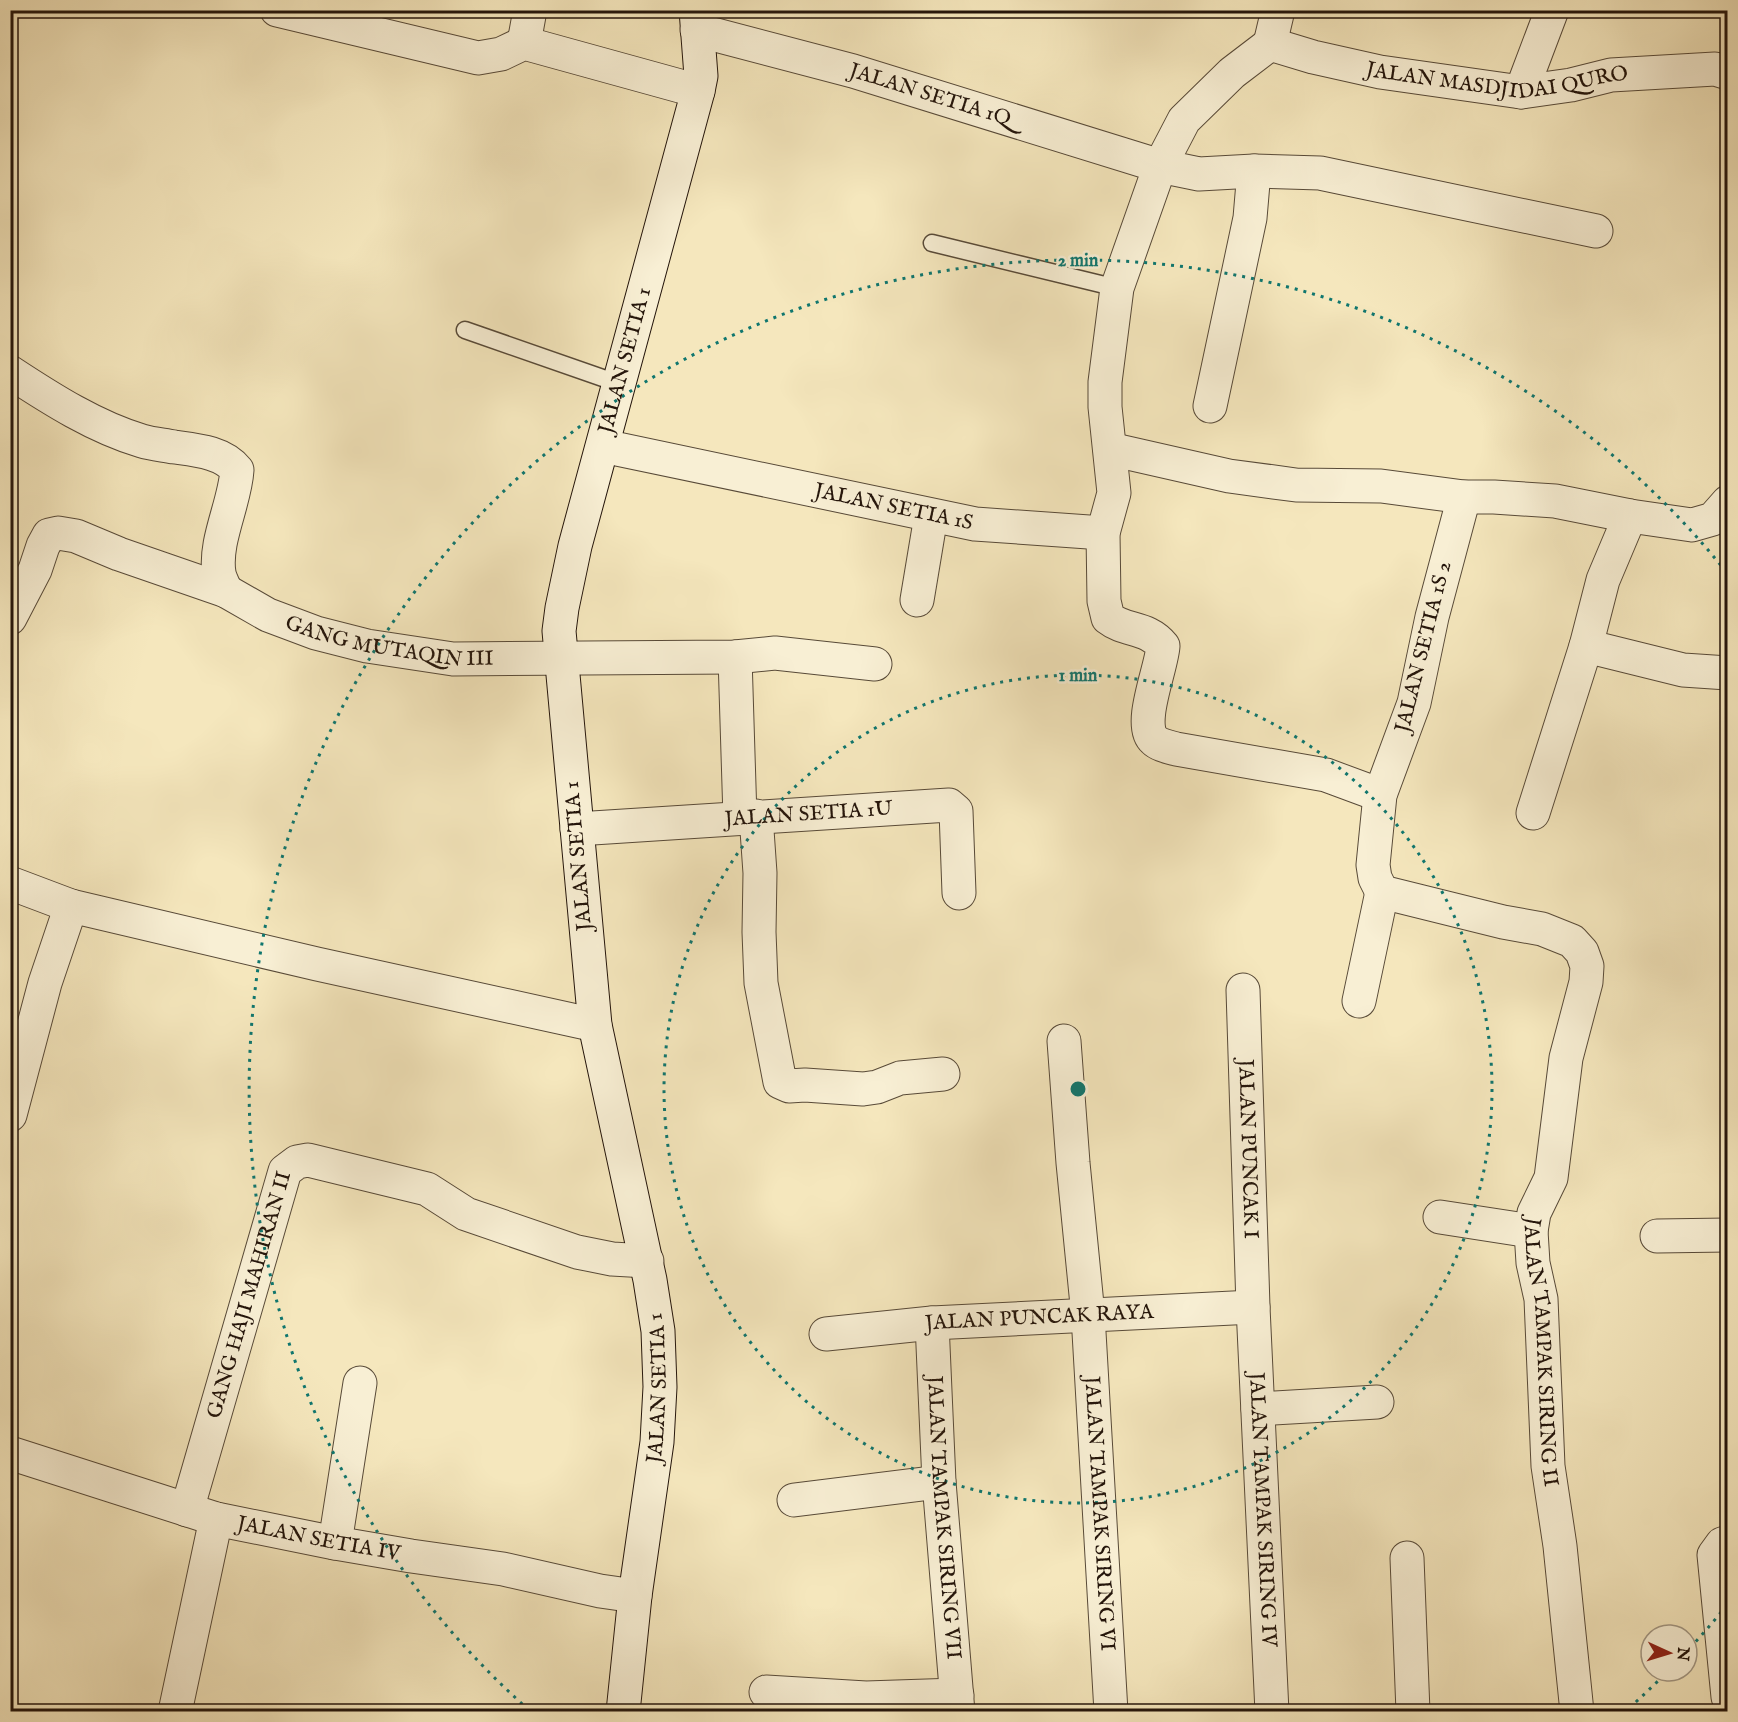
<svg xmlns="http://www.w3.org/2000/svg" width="1738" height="1722" font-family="'IM FELL English',serif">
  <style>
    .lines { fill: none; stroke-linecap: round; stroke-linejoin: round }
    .lane-casing { stroke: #584a38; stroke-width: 19 }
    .street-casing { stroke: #584a38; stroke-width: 35 }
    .secondary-casing { stroke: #24150b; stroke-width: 35 }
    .lane { stroke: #f8efd4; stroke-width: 16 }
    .street { stroke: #f8efd4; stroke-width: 33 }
    .secondary { stroke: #f8efd4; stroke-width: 33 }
    .ring { fill: none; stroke: #0f766e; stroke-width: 3; stroke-dasharray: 3 6 }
    .labels { text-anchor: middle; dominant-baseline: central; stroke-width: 5; stroke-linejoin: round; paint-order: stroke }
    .street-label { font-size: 21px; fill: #24150b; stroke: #f8efd4 }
    .centre { fill: #0f766e; stroke: #f8efd4; stroke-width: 3 }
    .ring-label { font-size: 18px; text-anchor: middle; font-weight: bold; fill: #0f766e; stroke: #f8efd4; stroke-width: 5; stroke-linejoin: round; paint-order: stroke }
  </style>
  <rect width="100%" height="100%" fill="#f5e7bd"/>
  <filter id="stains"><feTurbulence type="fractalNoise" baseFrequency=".00333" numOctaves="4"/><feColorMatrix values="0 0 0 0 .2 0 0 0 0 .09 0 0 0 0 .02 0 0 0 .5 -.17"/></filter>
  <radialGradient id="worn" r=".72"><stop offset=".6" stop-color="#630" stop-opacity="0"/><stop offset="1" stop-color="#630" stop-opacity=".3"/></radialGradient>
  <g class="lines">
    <defs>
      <path id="lane" d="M 932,243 L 1117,288
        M 465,330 L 620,384"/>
      <g id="street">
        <path d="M 277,10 L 478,58 L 501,54 L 524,43 L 698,91"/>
        <path id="s1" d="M 697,30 L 853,71 L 1160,166 L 1199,174 L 1254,171 L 1320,173 L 1596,231"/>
        <path d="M 524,43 L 530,10"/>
        <path d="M 1270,44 L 1232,73 L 1184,120 L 1160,166 L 1117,288 L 1105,382 L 1105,407 L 1114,493 L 1103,533 L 1104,601 L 1108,618 C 1126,632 1147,626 1163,646 C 1162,667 1137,725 1154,740 C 1159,745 1169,747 1176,749 L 1326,775 L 1380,795"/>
        <path id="s2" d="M 1270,44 L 1313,57 L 1380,72 L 1521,92 L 1571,85 L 1611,75 L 1715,69 L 1728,73"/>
        <path d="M 1270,44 L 1278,10"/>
        <path d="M 1521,92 L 1552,10"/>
        <path d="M 10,372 C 51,399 95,427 142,441 C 152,444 164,445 174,447 C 196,450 223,452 237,470 C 235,503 214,541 219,573 C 220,579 224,586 226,591"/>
        <path d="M 1210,406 L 1250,218 L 1254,171"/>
        <path id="s3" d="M 603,446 L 975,524 L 1103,533"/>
        <path d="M 1110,449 L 1229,476 L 1296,485 L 1381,486 L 1464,497 L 1494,497 L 1555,501 L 1630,516 L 1692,525 L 1713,519 L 1728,502"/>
        <path id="s4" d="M 1464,497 L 1432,617 L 1414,703 L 1380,795 L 1373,865 L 1375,878 L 1382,892 L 1503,922 L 1542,929 L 1572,941 L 1582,952 L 1587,966 L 1586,982 L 1566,1058 L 1551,1178 L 1534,1213 L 1531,1231 L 1533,1263 L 1541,1299 L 1548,1466 L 1560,1546 L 1577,1712"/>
        <path d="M 917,600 L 931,516"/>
        <path id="s5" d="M 10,618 L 35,570 L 43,546 L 49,535 L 58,533 L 76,536 L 119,554 L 226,591 L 268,615 L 316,633 L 367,646 L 453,659 L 735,657 L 775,653 L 875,664"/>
        <path d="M 1586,646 L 1683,670 L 1728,673"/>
        <path d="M 735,657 L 740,818"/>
        <path d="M 1533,813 L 1586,646 L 1603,580 L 1630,516"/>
        <path d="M 756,816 L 760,873 L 759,932 L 761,983 L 780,1082 L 789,1086 L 805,1085 L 863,1089 L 877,1087 L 900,1078 L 943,1074"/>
        <path id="s6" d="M 577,829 L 949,805 L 956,811 L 959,893"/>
        <path d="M 10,883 L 71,906 L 317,964 L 595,1025"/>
        <path id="s7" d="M 1243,990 L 1253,1307 L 1272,1712"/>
        <path d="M 1359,1001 L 1382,892"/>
        <path id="s8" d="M 1064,1041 L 1073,1163 L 1088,1315 L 1111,1712"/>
        <path d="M 10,1115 L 45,983 L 71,906"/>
        <path d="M 1440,1217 L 1531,1231"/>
        <path d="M 1657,1236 L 1728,1235"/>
        <path id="s9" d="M 932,1323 L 939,1482 L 958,1712"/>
        <path id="s10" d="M 826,1334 L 932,1323 L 1253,1307"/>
        <path d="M 1258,1409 L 1377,1402"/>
        <path id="s11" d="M 10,1453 L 216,1519 L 335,1543 L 411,1556 L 503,1569 L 600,1591 L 635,1596"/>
        <path d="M 794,1500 L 939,1482"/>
        <path id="s12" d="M 187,1510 L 285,1171 L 297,1162 L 308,1160 L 427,1189 L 466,1214 L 577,1252 L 612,1259 L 647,1261"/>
        <path d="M 1728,1542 L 1722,1544 L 1714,1555 L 1728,1697"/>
        <path d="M 335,1543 L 360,1383"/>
        <path d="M 1407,1558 L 1413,1712"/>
        <path d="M 766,1692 L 866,1698 L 957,1695"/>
        <path d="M 175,1712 L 216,1519"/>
      </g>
      <g id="secondary">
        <path id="s13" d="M 623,1712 L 635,1596 L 657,1442 L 660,1387 L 658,1331 L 650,1280 L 595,1025 L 559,631 L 562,608 L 575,546 L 698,91 L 701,76 L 696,10"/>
      </g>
    </defs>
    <use href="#lane" class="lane-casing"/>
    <use href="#street" class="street-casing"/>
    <use href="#secondary" class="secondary-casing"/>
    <use href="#lane" class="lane"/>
    <use href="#street" class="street"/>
    <use href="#secondary" class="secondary"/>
  </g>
  <g class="ring">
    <circle cx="1078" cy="1089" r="414"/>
    <path d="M1727 1605A829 829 0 0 1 1689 1649M1664 1675A829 829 0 0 1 1627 1710M529 1710A829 829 0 1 1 1727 573"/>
  </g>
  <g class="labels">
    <g class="street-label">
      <text stroke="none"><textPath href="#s2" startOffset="232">JALAN MASDJIDAI QURO</textPath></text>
      <text stroke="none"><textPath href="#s1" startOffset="242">JALAN SETIA 1Q</textPath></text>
      <text stroke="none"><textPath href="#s13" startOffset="1370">JALAN SETIA 1</textPath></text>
      <text stroke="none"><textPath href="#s3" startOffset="297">JALAN SETIA 1S</textPath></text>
      <text stroke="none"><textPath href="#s5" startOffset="453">GANG MUTAQIN III</textPath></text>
      <text transform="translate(1424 647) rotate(-76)">JALAN SETIA 1S 2</text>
      <text stroke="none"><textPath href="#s6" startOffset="232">JALAN SETIA 1U</textPath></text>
      <text transform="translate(579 856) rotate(-95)">JALAN SETIA 1</text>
      <text stroke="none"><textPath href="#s7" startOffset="159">JALAN PUNCAK I</textPath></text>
      <text stroke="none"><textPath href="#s12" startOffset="224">GANG HAJI MAHIRAN II</textPath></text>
      <text stroke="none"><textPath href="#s10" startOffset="214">JALAN PUNCAK RAYA</textPath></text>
      <text stroke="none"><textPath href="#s4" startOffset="1030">JALAN TAMPAK SIRING II</textPath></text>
      <text stroke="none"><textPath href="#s13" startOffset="326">JALAN SETIA 1</textPath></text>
      <text stroke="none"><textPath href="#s7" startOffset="520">JALAN TAMPAK SIRING IV</textPath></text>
      <text stroke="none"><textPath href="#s8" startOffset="474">JALAN TAMPAK SIRING VI</textPath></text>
      <text stroke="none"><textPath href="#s9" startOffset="195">JALAN TAMPAK SIRING VII</textPath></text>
      <text stroke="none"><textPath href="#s11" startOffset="321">JALAN SETIA IV</textPath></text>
    </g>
  </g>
  <circle cx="1078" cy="1089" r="9" class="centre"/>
  <g class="ring-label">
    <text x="1078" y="266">2 min</text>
    <text x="1078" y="681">1 min</text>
  </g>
  <rect width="1738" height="1722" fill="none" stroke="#f5e7bd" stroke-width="36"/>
  <rect x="12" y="12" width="1714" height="1698" fill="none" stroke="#24150b" stroke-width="3"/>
  <rect x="18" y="18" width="1702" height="1686" fill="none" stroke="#24150b" stroke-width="1.5"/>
  <g transform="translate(1669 1653) rotate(94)"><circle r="28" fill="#f8efd4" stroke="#a39884" stroke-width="1.5"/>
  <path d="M0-4.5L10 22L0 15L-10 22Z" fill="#8f2418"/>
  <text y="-9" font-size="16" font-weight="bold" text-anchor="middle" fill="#24150b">N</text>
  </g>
  <rect width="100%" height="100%" filter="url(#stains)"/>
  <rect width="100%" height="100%" fill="url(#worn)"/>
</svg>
